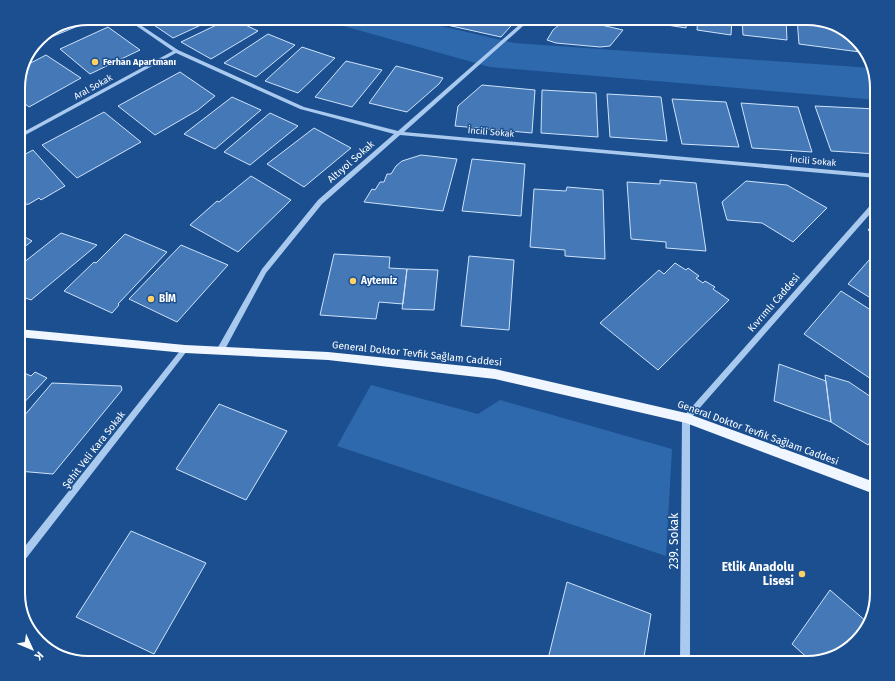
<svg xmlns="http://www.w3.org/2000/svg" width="895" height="681" font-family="'Fira Sans',sans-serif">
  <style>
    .green { fill: #2e69ad }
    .building { fill: #4478b7; stroke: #cfe3fa }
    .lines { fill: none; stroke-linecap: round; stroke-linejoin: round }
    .minor { fill: #a9c9ee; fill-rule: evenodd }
    .major { fill: #f0f6ff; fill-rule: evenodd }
    .poi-dot { fill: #ffd166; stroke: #1b4f8f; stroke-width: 1.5 }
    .labels { text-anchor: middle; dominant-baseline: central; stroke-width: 3; stroke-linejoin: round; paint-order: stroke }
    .far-poi-label { font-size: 9px; font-weight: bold; fill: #fff; stroke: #1b4f8f; text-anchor: start }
    .far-street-label { font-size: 9px; fill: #fff; stroke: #1b4f8f }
    .street-label { font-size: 10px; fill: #fff; stroke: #1b4f8f }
    .poi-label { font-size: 10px; font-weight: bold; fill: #fff; stroke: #1b4f8f; text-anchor: start }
    .near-street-label { font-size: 12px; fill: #fff; stroke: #1b4f8f }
    .near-poi-label { font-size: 12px; font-weight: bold; fill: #fff; stroke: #1b4f8f; text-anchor: end }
    .rim { fill: none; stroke: #fff; stroke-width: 2 }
  </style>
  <rect width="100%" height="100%" fill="#1b4f8f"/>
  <path class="green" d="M 315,18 L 406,18 L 514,43 L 872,68 L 877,88 L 877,100 L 490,67 Z
    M 371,385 L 478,414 L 500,400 L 672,449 L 666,556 L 337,446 Z"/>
  <path class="building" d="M 88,18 L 97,18 L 49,38 L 45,34 Z
    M 154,18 L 216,18 L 173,38 L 148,21 Z
    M 231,18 L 258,31 L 211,59 L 181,42 Z
    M 454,18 L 518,18 L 501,37 L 447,25 Z
    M 567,18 L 571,18 L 623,30 L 610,46 L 600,47 L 556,43 L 547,40 L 553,30 Z
    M 610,18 L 643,18 L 642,23 Z
    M 655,18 L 687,18 L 686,28 L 654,23 Z
    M 698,18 L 732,18 L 731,35 L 697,30 Z
    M 742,18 L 786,18 L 787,40 L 743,35 Z
    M 797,18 L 807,18 L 850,33 L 858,43 L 860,52 L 799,44 Z
    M 108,27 L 140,50 L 90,74 L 60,49 Z
    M 268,34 L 295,45 L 256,77 L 224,63 Z
    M 302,47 L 335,58 L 298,93 L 265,81 Z
    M 46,55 L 81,78 L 29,107 L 18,98 L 18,83 L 23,67 Z
    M 346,61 L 382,70 L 352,107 L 315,97 Z
    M 396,66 L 443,78 L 439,84 L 407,112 L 369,103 Z
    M 180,72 L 215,96 L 198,110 L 155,135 L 118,106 Z
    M 482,85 L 535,90 L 532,133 L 455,126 L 458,106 Z
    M 542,90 L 596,93 L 598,137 L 541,133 Z
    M 607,94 L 661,97 L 667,141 L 610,137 Z
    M 232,97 L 261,110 L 215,149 L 184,134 Z
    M 672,99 L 726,102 L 739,147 L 682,144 Z
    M 741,103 L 798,107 L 812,152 L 752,148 Z
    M 815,106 L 877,109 L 877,154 L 831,151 Z
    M 104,112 L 141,142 L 77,178 L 42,145 Z
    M 270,113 L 298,126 L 250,165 L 224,152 Z
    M 314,128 L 351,148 L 304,187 L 267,164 Z
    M 33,150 L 65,186 L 41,200 L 39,198 L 29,204 L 18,205 L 18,158 Z
    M 421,155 L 457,159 L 443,211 L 364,202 L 372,189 L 375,190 L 380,182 L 384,182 L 387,174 L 391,174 L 396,166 L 402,161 Z
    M 472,159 L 525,164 L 521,216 L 462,211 Z
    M 251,176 L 291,200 L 238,252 L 190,225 L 217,201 L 219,202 Z
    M 660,180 L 696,183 L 706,251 L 666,248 L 666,242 L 631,239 L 627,182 L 660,184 Z
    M 746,181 L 787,185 L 827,208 L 793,242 L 762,223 L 727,220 L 722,202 Z
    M 567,187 L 603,190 L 605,259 L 565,256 L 565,250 L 530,247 L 534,189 L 566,191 Z
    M 877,219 L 877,235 L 868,230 Z
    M 18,233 L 32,241 L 18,252 Z
    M 61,233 L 97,245 L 31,300 L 18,295 L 18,267 Z
    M 125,234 L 167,252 L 118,304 L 119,305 L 112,313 L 64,291 L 94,262 L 96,263 Z
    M 181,245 L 228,265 L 177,322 L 129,299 Z
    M 877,251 L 877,302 L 848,284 Z
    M 334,254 L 390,257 L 389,268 L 407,269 L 403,304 L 379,302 L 376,319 L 320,315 Z
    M 469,256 L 514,260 L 509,330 L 461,326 Z
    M 675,263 L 686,270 L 688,268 L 699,276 L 696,278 L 703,283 L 705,281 L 715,287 L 713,289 L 729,300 L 658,370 L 600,323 L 659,270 L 664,274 Z
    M 407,269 L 438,270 L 434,310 L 402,309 Z
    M 841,291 L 877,314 L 877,383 L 804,334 Z
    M 779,364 L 826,381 L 831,422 L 774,401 Z
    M 20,371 L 31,376 L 35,372 L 47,378 L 18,409 L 18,373 Z
    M 825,375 L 849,382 L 877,401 L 877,433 L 868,445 L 831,422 Z
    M 52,383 L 121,386 L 122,390 L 53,474 L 18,471 L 18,423 Z
    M 219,404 L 287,431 L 246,500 L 176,469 Z
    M 131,531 L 206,563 L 154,654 L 76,617 Z
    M 567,582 L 651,614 L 643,663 L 547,663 Z
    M 830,590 L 867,622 L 862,636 L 838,656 L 812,662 L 792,644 Z"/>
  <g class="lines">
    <path class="minor" d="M 125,18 L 130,18 L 178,50 L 304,107 L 398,131 L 527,18 L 532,18 L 404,132 L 877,174 L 877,178 L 400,135 L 322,204 L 266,273 L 223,353 L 220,354 L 217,353 L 216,351 L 217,349 L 262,269 L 318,200 L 394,134 L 300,109 L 176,53 L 18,139 L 18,135 L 173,51 Z
      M 875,200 L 877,200 L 877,206 L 690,419 L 690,663 L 680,663 L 682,418 Z
      M 185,346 L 187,347 L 189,349 L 187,351 L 21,565 L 18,566 L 18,555 L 183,347 Z"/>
    <path class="major" d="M 18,329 L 185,345 L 328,352 L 495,369 L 686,413 L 877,483 L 877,495 L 686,423 L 495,379 L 328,360 L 185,353 L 18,337 Z"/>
  </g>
  <g class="poi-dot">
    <circle cx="95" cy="62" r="4"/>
    <circle cx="353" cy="281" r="4"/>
    <circle cx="151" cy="299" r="4"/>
    <circle cx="802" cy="574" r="4"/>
  </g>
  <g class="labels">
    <g class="far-poi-label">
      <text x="103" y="62">Ferhan Apartmanı</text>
    </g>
    <g class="far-street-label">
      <text transform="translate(93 87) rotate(-29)">Aral Sokak</text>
      <text transform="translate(491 132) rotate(5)">İncili Sokak</text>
      <text transform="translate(813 161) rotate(5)">İncili Sokak</text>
    </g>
    <g class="street-label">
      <text transform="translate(351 162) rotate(-41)">Altıyol Sokak</text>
      <text transform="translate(774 303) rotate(-49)">Kıvrımlı Caddesi</text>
      <text transform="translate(417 354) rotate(6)">General Doktor Tevfik Sağlam Caddesi</text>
      <text transform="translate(758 433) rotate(20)">General Doktor Tevfik Sağlam Caddesi</text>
      <text transform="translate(94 450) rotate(-52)">Şehit Veli Kara Sokak</text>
    </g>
    <g class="poi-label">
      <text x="361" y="281">Aytemiz</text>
      <text x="159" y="299">BİM</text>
    </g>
    <g class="near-street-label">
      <text transform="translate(674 541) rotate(-90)">239. Sokak</text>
    </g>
    <g class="near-poi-label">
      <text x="794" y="567">Etlik Anadolu<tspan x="794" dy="14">Lisesi</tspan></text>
    </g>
  </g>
  <path d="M0 0H895V681H0ZM88 25H807A63 63 0 0 1 870 88V593A63 63 0 0 1 807 656H88A63 63 0 0 1 25 593V88A63 63 0 0 1 88 25Z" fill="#1b4f8f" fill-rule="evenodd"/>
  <path class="rim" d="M88 25H807A63 63 0 0 1 870 88V593A63 63 0 0 1 807 656H88A63 63 0 0 1 25 593V88A63 63 0 0 1 88 25Z"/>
  <g transform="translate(32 649) rotate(134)" stroke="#1b4f8f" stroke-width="3" paint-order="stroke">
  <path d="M0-3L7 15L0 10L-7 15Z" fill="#ffffff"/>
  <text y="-6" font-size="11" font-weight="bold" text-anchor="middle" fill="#ffffff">K</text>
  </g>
</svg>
